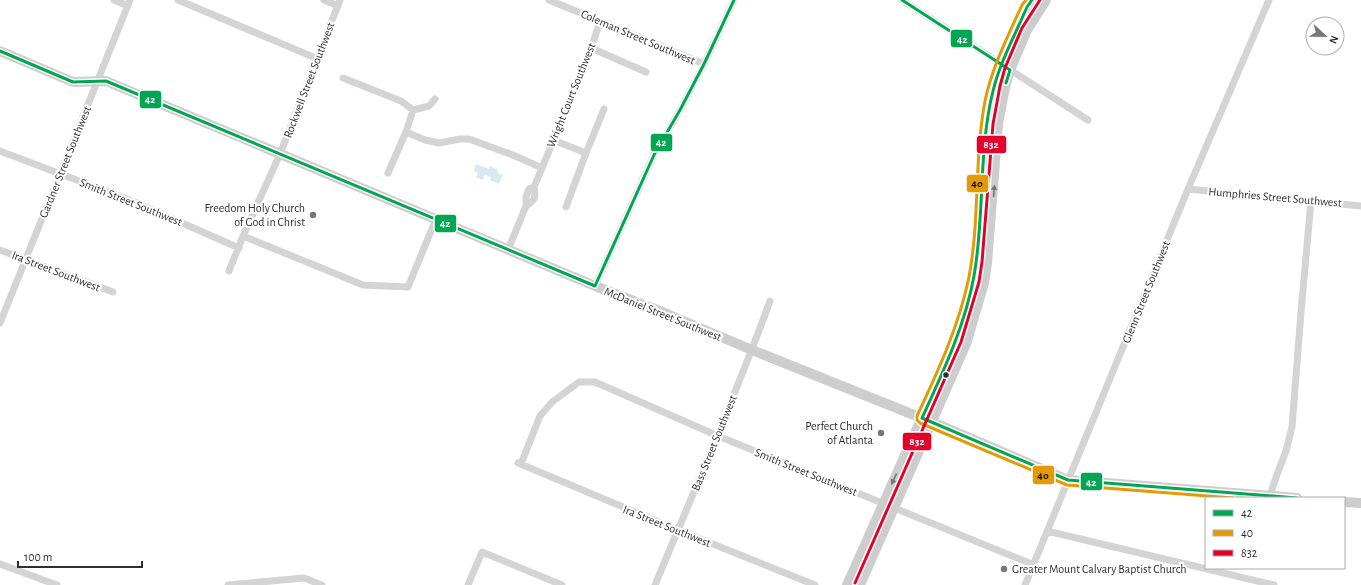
<svg xmlns="http://www.w3.org/2000/svg" width="1361" height="585" font-family="'Alegreya Sans',sans-serif">
  <style>
    .water { fill: #d9e9f2 }
    .lines { fill: none; stroke-linecap: round; stroke-linejoin: round }
    .street { stroke: #d4d4d4; stroke-width: 7 }
    .secondary { stroke: #cdcdcd; stroke-width: 10 }
    .bus-1-casing { stroke: #fff; stroke-width: 6 }
    .bus-2-casing { stroke: #fff; stroke-width: 6 }
    .bus-3-casing { stroke: #fff; stroke-width: 6 }
    .bus-1 { stroke: #00a651; stroke-width: 3 }
    .bus-2 { stroke: #e39a05; stroke-width: 3 }
    .bus-3 { stroke: #e4002b; stroke-width: 3 }
    .oneway { fill: #767676 }
    .poi-dot { fill: #787878; stroke: #fff; stroke-width: 1.5 }
    .bus-dot { fill: #2f2f2f; stroke: #fff; stroke-width: 1.5 }
    .labels { text-anchor: middle; dominant-baseline: central; stroke-width: 4; stroke-linejoin: round; paint-order: stroke }
    .street-label { font-size: 12px; fill: #2f2f2f; stroke: #fff }
    .poi-label { font-size: 12px; fill: #2f2f2f; stroke: #fff; text-anchor: end }
    .line-badge { stroke: #fff; stroke-width: 1.5 }
    .badge-label { font-size: 11px; text-anchor: middle; font-weight: bold; fill: #fff }
    .pale-badge-label { font-size: 11px; text-anchor: middle; font-weight: bold; fill: #111 }
  </style>
  <rect width="100%" height="100%" fill="#fff"/>
  <path class="water" d="M 476,164 L 489,169 L 490,166 L 498,170 L 497,173 L 503,175 L 499,184 L 490,180 L 491,177 L 485,175 L 482,180 L 476,177 L 478,173 L 474,171 Z"/>
  <g class="lines">
    <path class="street" d="M 114,0 L 128,6
      M 178,0 L 318,59
      M 324,0 L 338,6
      M 549,0 L 704,64
      M 902,0 L 1088,120
      M 591,48 L 646,72
      M 343,78 L 401,101 L 413,110
      M 435,99 L 429,106 L 413,110 L 406,132 L 425,140 L 439,143 L 460,139 L 469,139 L 513,155 L 542,168 L 591,48 L 600,22
      M 553,140 L 586,153
      M 0,151 L 132,201 L 239,248
      M 388,173 L 406,132
      M 534,187 L 542,168
      M 1188,189 L 1361,206
      M 526,206 C 535,200 536,198 534,187
      M 566,207 L 586,153 L 604,109
      M 243,236 L 363,285 L 408,287 L 436,219
      M 0,250 L 113,292
      M 508,250 L 526,206 L 526,197 L 529,189 L 534,187
      M 229,271 L 243,236 L 280,154 L 340,0
      M 595,286 L 654,155 L 680,110 L 704,64 L 734,0
      M 0,323 L 130,0
      M 518,463 L 678,530 L 815,585
      M 521,464 L 540,416 L 552,402 L 579,382 L 595,382 L 718,436 L 1034,565
      M 1270,496 L 1276,477 L 1286,451 L 1292,427 L 1301,312 L 1311,201
      M 1047,531 L 1274,585
      M 0,564 L 57,585
      M 228,585 L 304,578 L 322,585
      M 468,585 L 482,552 L 562,585
      M 655,585 C 694,491 735,397 770,301
      M 1025,585 L 1188,189 L 1269,0"/>
    <path class="secondary" d="M 0,51 L 73,82 L 106,81 L 595,286 L 667,314 L 752,350 L 939,425 L 1068,480 L 1297,498
      M 1344,502 L 1361,503
      M 847,585 L 953,348 C 966,312 976,275 979,236 C 983,192 982,147 990,103 C 996,69 1013,39 1027,7 L 1032,0
      M 860,585 L 966,344 L 984,283 L 987,263 L 998,124 L 1005,87 L 1010,70 L 1027,30 L 1046,0"/>
    <defs>
      <path id="bus-1" d="M 902,0 L 1010,70 L 1006,83
        M 1032,0 L 1027,7 C 1015,35 1000,62 993,91 C 978,151 985,215 974,276 C 965,326 943,372 922,418 L 1068,480 L 1297,498
        M 0,51 L 73,82 L 106,81 L 595,286 L 654,155 L 680,110 L 704,64 L 734,0"/>
      <path id="bus-2" d="M 1026,0 L 1022,5 C 1008,36 992,67 985,101 C 974,159 980,219 969,277 C 959,326 938,371 917,416 L 917,420 L 920,423 L 1067,485 L 1233,498"/>
      <path id="bus-3" d="M 855,583 L 961,342 L 979,282 L 982,262 L 993,124 L 1000,86 L 1005,68 L 1022,28 L 1040,0"/>
    </defs>
    <use href="#bus-1" class="bus-1-casing"/>
    <use href="#bus-2" class="bus-2-casing"/>
    <use href="#bus-3" class="bus-3-casing"/>
    <use href="#bus-1" class="bus-1"/>
    <use href="#bus-2" class="bus-2"/>
    <use href="#bus-3" class="bus-3"/>
  </g>
  <defs><path id="oneway-solid" d="M-6-.8H1V-3.2L6.5 0L1 3.2V.8H-6Z"/></defs>
  <g class="oneway">
    <use href="#oneway-solid" transform="translate(994 191) rotate(-86)"/>
    <use href="#oneway-solid" transform="translate(894 479) rotate(115)"/>
  </g>
  <g class="poi-dot">
    <circle cx="313" cy="215" r="4"/>
    <circle cx="881" cy="433" r="4"/>
    <circle cx="1004" cy="569" r="4"/>
  </g>
  <circle class="bus-dot" cx="946" cy="375" r="3.5"/>
  <g class="labels">
    <g class="street-label">
      <text transform="translate(638 37) rotate(23)">Coleman Street Southwest</text>
      <text transform="translate(309 80) rotate(-69)">Rockwell Street Southwest</text>
      <text transform="translate(571 95) rotate(-68)">Wright Court Southwest</text>
      <text transform="translate(65 162) rotate(-68)">Gardner Street Southwest</text>
      <text transform="translate(1275 197) rotate(5)">Humphries Street Southwest</text>
      <text transform="translate(131 202) rotate(22)">Smith Street Southwest</text>
      <text transform="translate(56 271) rotate(21)">Ira Street Southwest</text>
      <text transform="translate(1146 292) rotate(-68)">Glenn Street Southwest</text>
      <text transform="translate(663 314) rotate(22)">McDaniel Street Southwest</text>
      <text transform="translate(714 443) rotate(-68)">Bass Street Southwest</text>
      <text transform="translate(806 472) rotate(22)">Smith Street Southwest</text>
      <text transform="translate(667 526) rotate(22)">Ira Street Southwest</text>
    </g>
    <g class="poi-label">
      <text x="305" y="208">Freedom Holy Church<tspan x="305" dy="14">of God in Christ</tspan></text>
      <text x="873" y="426">Perfect Church<tspan x="873" dy="14">of Atlanta</tspan></text>
      <text x="1012" y="569" text-anchor="start">Greater Mount Calvary Baptist Church</text>
    </g>
  </g>
  <g class="line-badge">
    <rect x="950" y="29" width="23" height="19" rx="4" fill="#00a651"/>
    <rect x="139" y="90" width="23" height="19" rx="4" fill="#00a651"/>
    <rect x="650" y="133" width="23" height="19" rx="4" fill="#00a651"/>
    <rect x="976" y="135" width="31" height="19" rx="4" fill="#e4002b"/>
    <rect x="966" y="174" width="23" height="19" rx="4" fill="#e39a05"/>
    <rect x="434" y="214" width="23" height="19" rx="4" fill="#00a651"/>
    <rect x="902" y="432" width="30" height="19" rx="4" fill="#e4002b"/>
    <rect x="1032" y="465" width="23" height="20" rx="4" fill="#e39a05"/>
    <rect x="1080" y="472" width="23" height="19" rx="4" fill="#00a651"/>
  </g>
  <g class="badge-label">
    <text x="962" y="43">42</text>
    <text x="150" y="103">42</text>
    <text x="661" y="146">42</text>
    <text x="991" y="148">832</text>
    <text x="445" y="227">42</text>
    <text x="917" y="445">832</text>
    <text x="1091" y="486">42</text>
  </g>
  <g class="pale-badge-label">
    <text x="977" y="187">40</text>
    <text x="1043" y="479">40</text>
  </g>
  <rect x="1205" y="497" width="140" height="72" fill="#ffffff" stroke="#acacac"/>
  <rect x="1213" y="510" width="20" height="6" fill="#00a651" stroke="#acacac"/>
  <text x="1241" y="517" font-size="12" fill="#2f2f2f">42</text>
  <rect x="1213" y="530" width="20" height="6" fill="#e39a05" stroke="#acacac"/>
  <text x="1241" y="537" font-size="12" fill="#2f2f2f">40</text>
  <rect x="1213" y="550" width="20" height="6" fill="#e4002b" stroke="#acacac"/>
  <text x="1241" y="557" font-size="12" fill="#2f2f2f">832</text>
  <g transform="translate(1325 36) rotate(112)"><circle r="19" fill="#ffffff" stroke="#acacac"/>
  <path d="M0-3L7 15L0 10L-7 15Z" fill="#787878"/>
  <text y="-6" font-size="11" font-weight="bold" text-anchor="middle" fill="#2f2f2f">N</text>
  </g>
  <path d="M18 561v6h124v-6" fill="none" stroke="#2f2f2f" stroke-width="2"/>
  <text x="24" y="561" font-size="12" fill="#2f2f2f" stroke="#ffffff" stroke-width="3" paint-order="stroke">100 m</text>
</svg>
